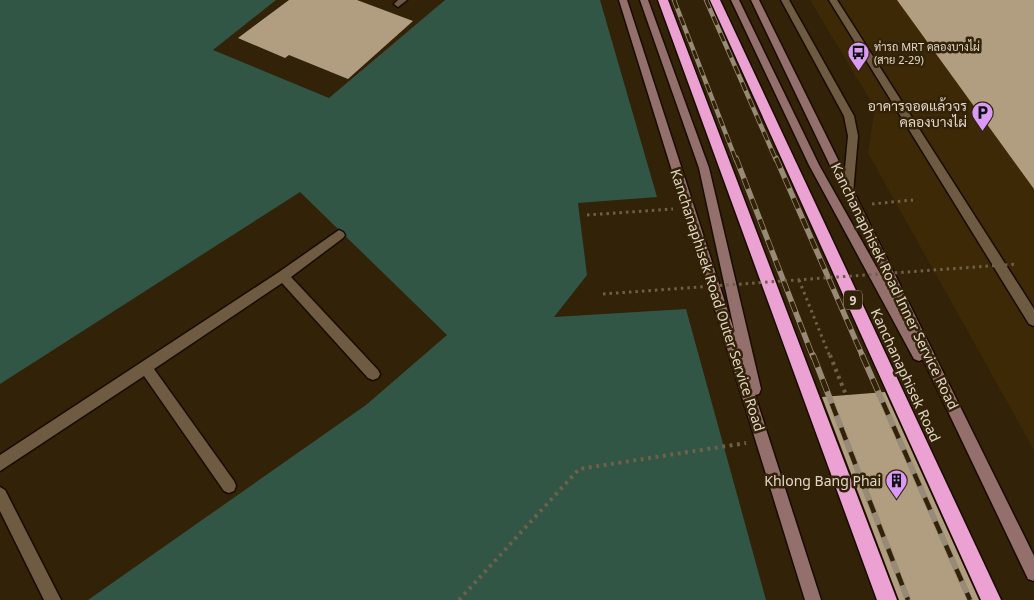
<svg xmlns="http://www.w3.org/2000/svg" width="1034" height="600" font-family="'Noto Sans',Sarabun,sans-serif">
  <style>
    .built { fill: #3d2906 }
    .green { fill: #315645 }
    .building { fill: #b19e81 }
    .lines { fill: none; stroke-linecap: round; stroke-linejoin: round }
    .lane-casing { stroke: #190b00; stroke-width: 3 }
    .street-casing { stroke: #190b00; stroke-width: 3 }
    .secondary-casing { stroke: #190b00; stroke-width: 3 }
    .highway-casing { stroke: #190b00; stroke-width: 3 }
    .path-far1 { stroke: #6e6049; stroke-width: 3; stroke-dasharray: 2.5 4; stroke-linecap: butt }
    .path { stroke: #6e6049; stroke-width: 4; stroke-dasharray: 3 4.5; stroke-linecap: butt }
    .lane { fill: #6e5b41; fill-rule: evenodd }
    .street { fill: #6e5b41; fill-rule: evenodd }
    .secondary { fill: #94706d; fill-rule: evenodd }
    .highway { fill: #eba2d3; fill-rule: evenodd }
    .rail-far2-casing { stroke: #978a76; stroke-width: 4.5 }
    .rail-far1-casing { stroke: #978a76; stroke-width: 5.5 }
    .rail-casing { stroke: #978a76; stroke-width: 6 }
    .rail-far2 { stroke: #322208; stroke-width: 3; stroke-dasharray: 9; stroke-linecap: butt }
    .rail-far1 { stroke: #322208; stroke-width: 4; stroke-dasharray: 11; stroke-linecap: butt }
    .rail { stroke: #322208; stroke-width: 4.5; stroke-dasharray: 13; stroke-linecap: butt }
    .path-bridge { stroke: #6e6049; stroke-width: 3; stroke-dasharray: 2.5 4; stroke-linecap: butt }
    .labels { text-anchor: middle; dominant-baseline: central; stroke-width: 5; stroke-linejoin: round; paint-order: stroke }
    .far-poi-label { font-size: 11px; fill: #e1d6c7; stroke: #322208; text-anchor: start }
    .shield { fill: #322208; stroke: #aca08e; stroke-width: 1 }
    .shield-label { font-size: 12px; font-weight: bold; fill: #e1d6c7 }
    .poi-label { font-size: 14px; fill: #e1d6c7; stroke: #322208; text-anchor: end }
    .street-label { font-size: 14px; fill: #e1d6c7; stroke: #322208 }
  </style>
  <rect width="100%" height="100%" fill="#322208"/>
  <path class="built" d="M 810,0 L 1034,0 L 1034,450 L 868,153 L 875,108 Z"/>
  <path class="green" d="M 0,0 L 276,0 L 213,50 L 329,98 L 445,0 L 600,0 L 657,197 L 578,203 L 587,275 L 554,317 L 686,309 L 766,600 L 88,600 L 366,405 L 447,335 L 300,192 L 0,384 Z"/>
  <path class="building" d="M 289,0 L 357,0 L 413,21 L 348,79 L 289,55 L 285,58 L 238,38 Z
    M 897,0 L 1034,0 L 1034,189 Z
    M 885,392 L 979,600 L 899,600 L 822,397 Z"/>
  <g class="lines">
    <defs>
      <path id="lane" d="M 398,0 L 407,0 L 398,7 L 394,4 Z
        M 781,0 L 789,0 L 854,116 L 858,136 L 853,193 L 849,194 L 843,190 L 848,136 L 844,116 Z
        M 829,0 L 837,0 L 1034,309 L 1034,326 L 1029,324 Z"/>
      <path id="street" d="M 339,230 L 343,232 L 345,235 L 343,238 L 291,277 L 378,370 L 380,374 L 378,378 L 373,380 L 368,378 L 282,283 L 154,369 L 234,481 L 236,486 L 234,491 L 229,493 L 224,491 L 144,376 L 0,471 L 0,455 L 279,272 Z
        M 0,487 L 5,490 L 61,600 L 44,600 L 0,511 Z"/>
      <path id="secondary" d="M 619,0 L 627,0 L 735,333 L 699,168 L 640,0 L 648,0 L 709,168 L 761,389 L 759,394 L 755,395 L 821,600 L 805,600 Z
        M 731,0 L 739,0 L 819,165 L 891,293 L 751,0 L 759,0 L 1034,556 L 1034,581 L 1028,579 L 923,359 L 919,361 L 914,359 L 809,165 Z"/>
      <path id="highway" d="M 658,0 L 668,0 L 897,600 L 877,600 Z
        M 710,0 L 720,0 L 1001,600 L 981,600 Z"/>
    </defs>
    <use href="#lane" class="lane-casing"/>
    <use href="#street" class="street-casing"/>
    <use href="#secondary" class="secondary-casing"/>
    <use href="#highway" class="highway-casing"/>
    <path class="path-far1" d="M 872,204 L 913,200
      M 587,215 L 673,209
      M 799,280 L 830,357"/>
    <path class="path" d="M 830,355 L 846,395
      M 459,600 L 579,469 L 746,443"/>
    <use href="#lane" class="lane"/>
    <use href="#street" class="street"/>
    <use href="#secondary" class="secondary"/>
    <use href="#highway" class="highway"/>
    <defs>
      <path id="rail-far2" d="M 674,0 L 736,160
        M 706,0 L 776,160"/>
      <path id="rail-far1" d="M 736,158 L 813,357
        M 776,158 L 863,357"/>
      <path id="rail" d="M 813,355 L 908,600
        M 862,355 L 970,600"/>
    </defs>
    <use href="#rail-far2" class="rail-far2-casing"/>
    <use href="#rail-far1" class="rail-far1-casing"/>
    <use href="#rail" class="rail-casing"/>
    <use href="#rail-far2" class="rail-far2"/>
    <use href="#rail-far1" class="rail-far1"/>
    <use href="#rail" class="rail"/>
    <path class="path-bridge" d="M 603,294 L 1017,264"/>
  </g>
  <defs>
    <symbol id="bus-pin" viewBox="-11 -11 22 30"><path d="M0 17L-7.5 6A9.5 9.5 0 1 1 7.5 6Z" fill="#d99af8" stroke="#322208"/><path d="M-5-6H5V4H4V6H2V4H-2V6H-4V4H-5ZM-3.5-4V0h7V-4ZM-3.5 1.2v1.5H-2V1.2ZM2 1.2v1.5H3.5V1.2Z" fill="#111"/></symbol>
    <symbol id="parking-pin" viewBox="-11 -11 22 30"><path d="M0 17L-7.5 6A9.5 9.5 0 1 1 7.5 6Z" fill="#d99af8" stroke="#322208"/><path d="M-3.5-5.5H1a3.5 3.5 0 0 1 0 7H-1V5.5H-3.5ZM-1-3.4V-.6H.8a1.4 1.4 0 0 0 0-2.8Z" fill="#111"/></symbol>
    <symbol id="building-pin" viewBox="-11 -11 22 30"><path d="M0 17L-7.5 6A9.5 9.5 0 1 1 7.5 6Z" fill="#d99af8" stroke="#322208"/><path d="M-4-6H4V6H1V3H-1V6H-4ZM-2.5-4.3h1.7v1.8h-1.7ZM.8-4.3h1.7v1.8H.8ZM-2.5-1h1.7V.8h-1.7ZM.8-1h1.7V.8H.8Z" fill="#111"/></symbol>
  </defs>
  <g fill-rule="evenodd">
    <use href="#bus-pin" x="846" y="40" width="25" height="34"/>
    <use href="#parking-pin" x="970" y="100" width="25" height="34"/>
    <use href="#building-pin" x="884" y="468" width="25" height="34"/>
  </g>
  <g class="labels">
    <g class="far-poi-label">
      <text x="874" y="46">ท่ารถ MRT คลองบางไผ่<tspan x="874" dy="13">(สาย 2-29)</tspan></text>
    </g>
    <rect class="shield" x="844" y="290.5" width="18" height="19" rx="4"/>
    <g class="shield-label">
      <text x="853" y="300">9</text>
    </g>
    <g class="poi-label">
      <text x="967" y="105">อาคารจอดแล้วจร<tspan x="967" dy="16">คลองบางไผ่</tspan></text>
      <text x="881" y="480">Khlong Bang Phai</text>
    </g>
    <g class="street-label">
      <text transform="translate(895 286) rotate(64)">Kanchanaphisek Road Inner Service Road</text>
      <text transform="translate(718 300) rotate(72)">Kanchanaphisek Road Outer Service Road</text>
      <text transform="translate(906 375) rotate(65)">Kanchanaphisek Road</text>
    </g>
  </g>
</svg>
